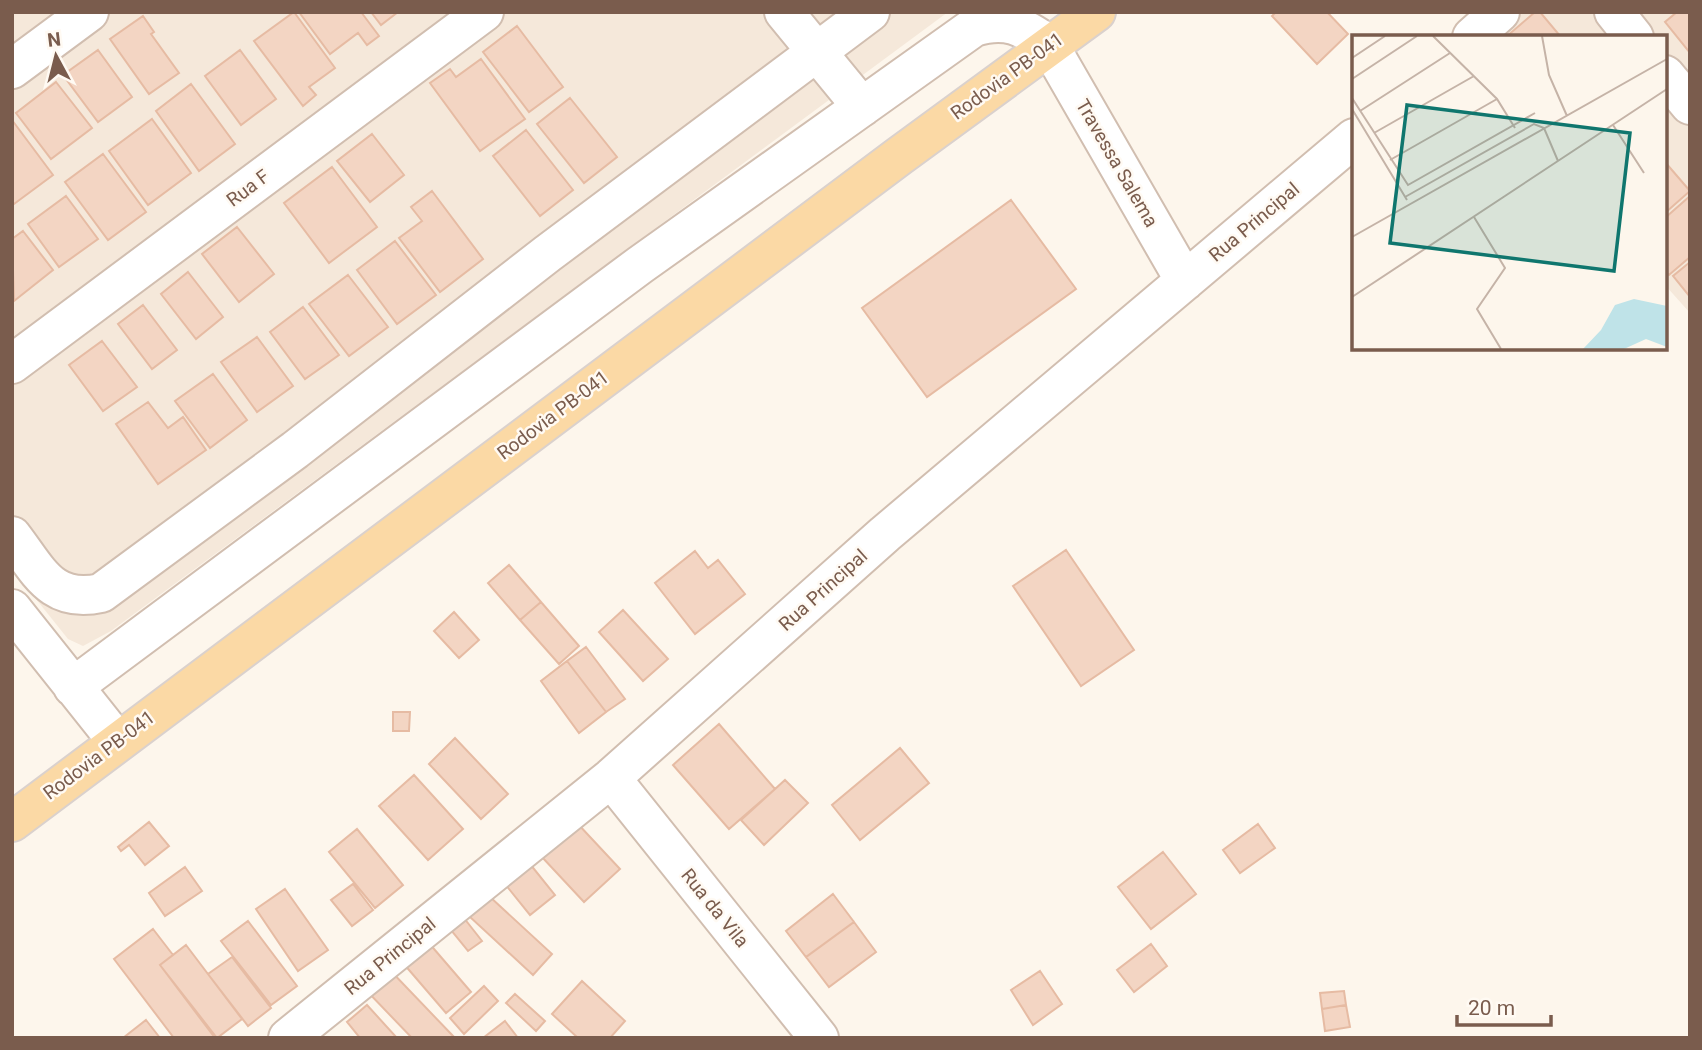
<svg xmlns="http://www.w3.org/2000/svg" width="1702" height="1050" font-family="Roboto,sans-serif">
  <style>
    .residential { fill: #f5e8da }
    .building { fill: #f3d5c3; stroke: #e6bba3; stroke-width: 2 }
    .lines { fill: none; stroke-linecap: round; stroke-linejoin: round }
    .minor-casing { stroke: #d1beb0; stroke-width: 42 }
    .major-casing { stroke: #dad1cd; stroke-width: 42 }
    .minor { stroke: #fff; stroke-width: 38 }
    .major { stroke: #fbd9a5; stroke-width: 38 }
    .labels { text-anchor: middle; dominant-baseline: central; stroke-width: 5; stroke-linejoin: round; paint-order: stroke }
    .street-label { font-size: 19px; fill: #7a5c4d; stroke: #fffaf3 }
    .inset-road { fill: none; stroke: #c5b3a7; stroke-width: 2 }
    .view { fill: #0f766e; fill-opacity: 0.15; stroke: #0f766e; stroke-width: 3.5 }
    .inset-edge { fill: none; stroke: #7a5c4d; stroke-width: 3.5 }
  </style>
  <rect width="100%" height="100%" fill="#fdf6ec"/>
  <path class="residential" d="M 12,12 L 948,12 L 111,631 L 83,646 L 68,639 L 12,569 Z
    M 1524,12 L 1690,12 L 1690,313 L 1665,285 L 1665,37 L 1495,37 Z"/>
  <path class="building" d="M 294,12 L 335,68 L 309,87 L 316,95 L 303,106 L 254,41 Z
    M 299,12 L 361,12 L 379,36 L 367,45 L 358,33 L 330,54 Z
    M 371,12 L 398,12 L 381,25 Z
    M 1276,12 L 1327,12 L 1348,34 L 1317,64 L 1272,16 Z
    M 1535,12 L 1540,12 L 1561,37 L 1506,37 Z
    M 1677,12 L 1690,12 L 1690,53 L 1665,22 Z
    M 143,16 L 154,32 L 151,34 L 179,73 L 149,94 L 110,39 Z
    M 517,26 L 563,87 L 529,112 L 483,52 Z
    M 98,50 L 132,97 L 98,122 L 63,75 Z
    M 240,50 L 276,99 L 241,125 L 205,76 Z
    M 481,59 L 525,119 L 480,151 L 430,83 L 450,69 L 456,77 Z
    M 56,82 L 92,128 L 51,159 L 16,113 Z
    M 191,84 L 235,144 L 199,171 L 156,111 Z
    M 570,98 L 617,157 L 584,183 L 537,124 Z
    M 152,119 L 191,173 L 148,205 L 109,151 Z
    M 12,120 L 53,175 L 14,204 L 12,202 Z
    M 526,130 L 573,190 L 540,216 L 493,156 Z
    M 372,134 L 404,175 L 370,202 L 337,161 Z
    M 103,154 L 146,212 L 108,240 L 65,182 Z
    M 1665,162 L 1690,191 L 1665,213 Z
    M 332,167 L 377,227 L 329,263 L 284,203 Z
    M 432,191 L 483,259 L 440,292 L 399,238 L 422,221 L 411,207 Z
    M 66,196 L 98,239 L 59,267 L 28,224 Z
    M 1690,196 L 1690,257 L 1669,275 L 1665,271 L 1665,218 Z
    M 1011,200 L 1076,289 L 927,397 L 862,308 Z
    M 237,227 L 274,274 L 239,302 L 202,254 Z
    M 23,231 L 53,270 L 14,301 L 12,239 Z
    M 395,241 L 436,295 L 397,324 L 357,270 Z
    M 1690,262 L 1690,297 L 1673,276 Z
    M 188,272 L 223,317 L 196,339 L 161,294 Z
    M 348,275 L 388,327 L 349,356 L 309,304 Z
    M 143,305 L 177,350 L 152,369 L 118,324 Z
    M 303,307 L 339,355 L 305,379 L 270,332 Z
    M 257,337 L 293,386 L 257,412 L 221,362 Z
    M 102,341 L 137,387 L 103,411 L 69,365 Z
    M 213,374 L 247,420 L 210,448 L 175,401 Z
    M 148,402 L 168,428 L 183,417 L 206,450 L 158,484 L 116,424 Z
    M 1066,550 L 1134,650 L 1081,686 L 1013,586 Z
    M 695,551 L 708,568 L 718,560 L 745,594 L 695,634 L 655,583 Z
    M 509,565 L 541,602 L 520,620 L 488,583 Z
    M 541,602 L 579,646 L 559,664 L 520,620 Z
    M 623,610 L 668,659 L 643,681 L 599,632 Z
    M 454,612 L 479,640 L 459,658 L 434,631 Z
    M 586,647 L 625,699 L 606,712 L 567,661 Z
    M 567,661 L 606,712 L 579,733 L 541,681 Z
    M 393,712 L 410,712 L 409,731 L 393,731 Z
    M 719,724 L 775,789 L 729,829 L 673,765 Z
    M 455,738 L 508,794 L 481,819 L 429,764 Z
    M 900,748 L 929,783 L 860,840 L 832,805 Z
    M 414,775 L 463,829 L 428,860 L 379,806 Z
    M 785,780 L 808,803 L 764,845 L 741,820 Z
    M 149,822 L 169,846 L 145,865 L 129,845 L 121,851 L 118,847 Z
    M 577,823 L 620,869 L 584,902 L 541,856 Z
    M 1258,824 L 1275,848 L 1240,873 L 1223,850 Z
    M 357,829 L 403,885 L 375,908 L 329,852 Z
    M 1163,852 L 1196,894 L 1151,929 L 1118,887 Z
    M 530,864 L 555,895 L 530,915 L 505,884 Z
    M 185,867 L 202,891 L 165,916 L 149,893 Z
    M 353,884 L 373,910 L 352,926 L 331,900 Z
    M 285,889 L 328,950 L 298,971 L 256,909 Z
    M 833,894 L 854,922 L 806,957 L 786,931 Z
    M 489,896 L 552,954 L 533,975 L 470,917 Z
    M 460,913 L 482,941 L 468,951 L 446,924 Z
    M 248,921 L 297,986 L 271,1005 L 221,941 Z
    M 854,922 L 876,952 L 829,987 L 806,957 Z
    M 153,929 L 173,955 L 160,965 L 215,1038 L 174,1038 L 114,959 Z
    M 422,935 L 471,992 L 446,1013 L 397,956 Z
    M 1151,944 L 1167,966 L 1134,992 L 1117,970 Z
    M 186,945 L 242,1019 L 217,1038 L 160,965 Z
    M 232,957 L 271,1008 L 248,1026 L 208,974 Z
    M 387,967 L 454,1037 L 454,1038 L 412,1038 L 364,988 Z
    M 1040,971 L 1062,1004 L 1033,1025 L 1011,990 Z
    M 582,981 L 625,1021 L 610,1038 L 578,1038 L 552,1014 Z
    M 484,986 L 498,1001 L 464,1034 L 450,1018 Z
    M 1344,991 L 1346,1005 L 1322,1009 L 1320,993 Z
    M 515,994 L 545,1021 L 536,1031 L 506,1003 Z
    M 367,1005 L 397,1038 L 360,1038 L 347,1022 Z
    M 1346,1005 L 1350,1027 L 1325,1031 L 1322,1009 Z
    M 146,1020 L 160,1038 L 123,1038 Z
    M 505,1021 L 518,1038 L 483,1038 Z"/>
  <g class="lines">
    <defs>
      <path id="minor" d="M 784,12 L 862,107
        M 1614,12 L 1634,37
        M 1472,37 L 1500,12
        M 12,69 L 89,12
        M 1665,75 L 1690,105
        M 12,364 L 484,12
        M 12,536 C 39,571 51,604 101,593 L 295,450 L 547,254 L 870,12
        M 12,609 L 117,741
        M 73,687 L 640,265 L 974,27 C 1006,17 1023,26 1049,45 L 1185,281
        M 611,778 L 819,1038
        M 288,1038 L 611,778 L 885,534 L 1354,138"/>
      <path id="major" d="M 12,822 L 898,157 L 1096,12"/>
    </defs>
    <use href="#minor" class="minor-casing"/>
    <use href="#major" class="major-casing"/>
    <use href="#minor" class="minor"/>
    <use href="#major" class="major"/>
  </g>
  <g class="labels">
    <g class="street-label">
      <text transform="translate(1007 76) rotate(-36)">Rodovia PB-041</text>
      <text transform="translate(1117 163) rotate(60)">Travessa Salema</text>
      <text transform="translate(248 188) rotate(-37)">Rua F</text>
      <text transform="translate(1254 222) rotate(-40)">Rua Principal</text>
      <text transform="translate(553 415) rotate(-37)">Rodovia PB-041</text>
      <text transform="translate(823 590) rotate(-42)">Rua Principal</text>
      <text transform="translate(99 755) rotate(-37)">Rodovia PB-041</text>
      <text transform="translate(715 908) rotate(51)">Rua da Vila</text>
      <text transform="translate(390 956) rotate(-39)">Rua Principal</text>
    </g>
  </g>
  <g transform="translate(1352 35)">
    <rect width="315" height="315" fill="#fdf6ec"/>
    <path d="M 282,264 L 315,271 L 315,312 L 294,304 L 272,314 L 231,314 L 249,295 L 263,270 Z" fill="#bfe3e8"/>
    <path class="inset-road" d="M 81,1 L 145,64 L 163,93M 190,1 L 197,40 L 215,81M 0,23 L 33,1M 0,44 L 65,1M 0,63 L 56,150 L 183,78M 0,74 L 55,165M 8,76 L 98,18M 261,90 L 292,138M 22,98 L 122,41M 38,125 L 145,64M 53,162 L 182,89 L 192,93 L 206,126M 122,182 L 153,233 L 125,274 L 149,314M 0,202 L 315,24M 0,262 L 315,54"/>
    <path class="view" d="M 55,70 L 278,98 L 262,236 L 38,208 Z"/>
    <rect width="315" height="315" class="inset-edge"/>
  </g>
  <rect width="1702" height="1050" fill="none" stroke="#7a5c4d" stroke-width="28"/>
  <g transform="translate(56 56) rotate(353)" stroke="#fffaf3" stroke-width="5" paint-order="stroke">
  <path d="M0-5L12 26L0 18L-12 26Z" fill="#7a5c4d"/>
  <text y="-10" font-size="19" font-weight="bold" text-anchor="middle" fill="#7a5c4d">N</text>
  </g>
  <path d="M1457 1015v10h94v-10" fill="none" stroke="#7a5c4d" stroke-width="3.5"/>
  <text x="1468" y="1015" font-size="21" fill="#7a5c4d" stroke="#fffaf3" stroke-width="5" paint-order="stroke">20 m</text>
</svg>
